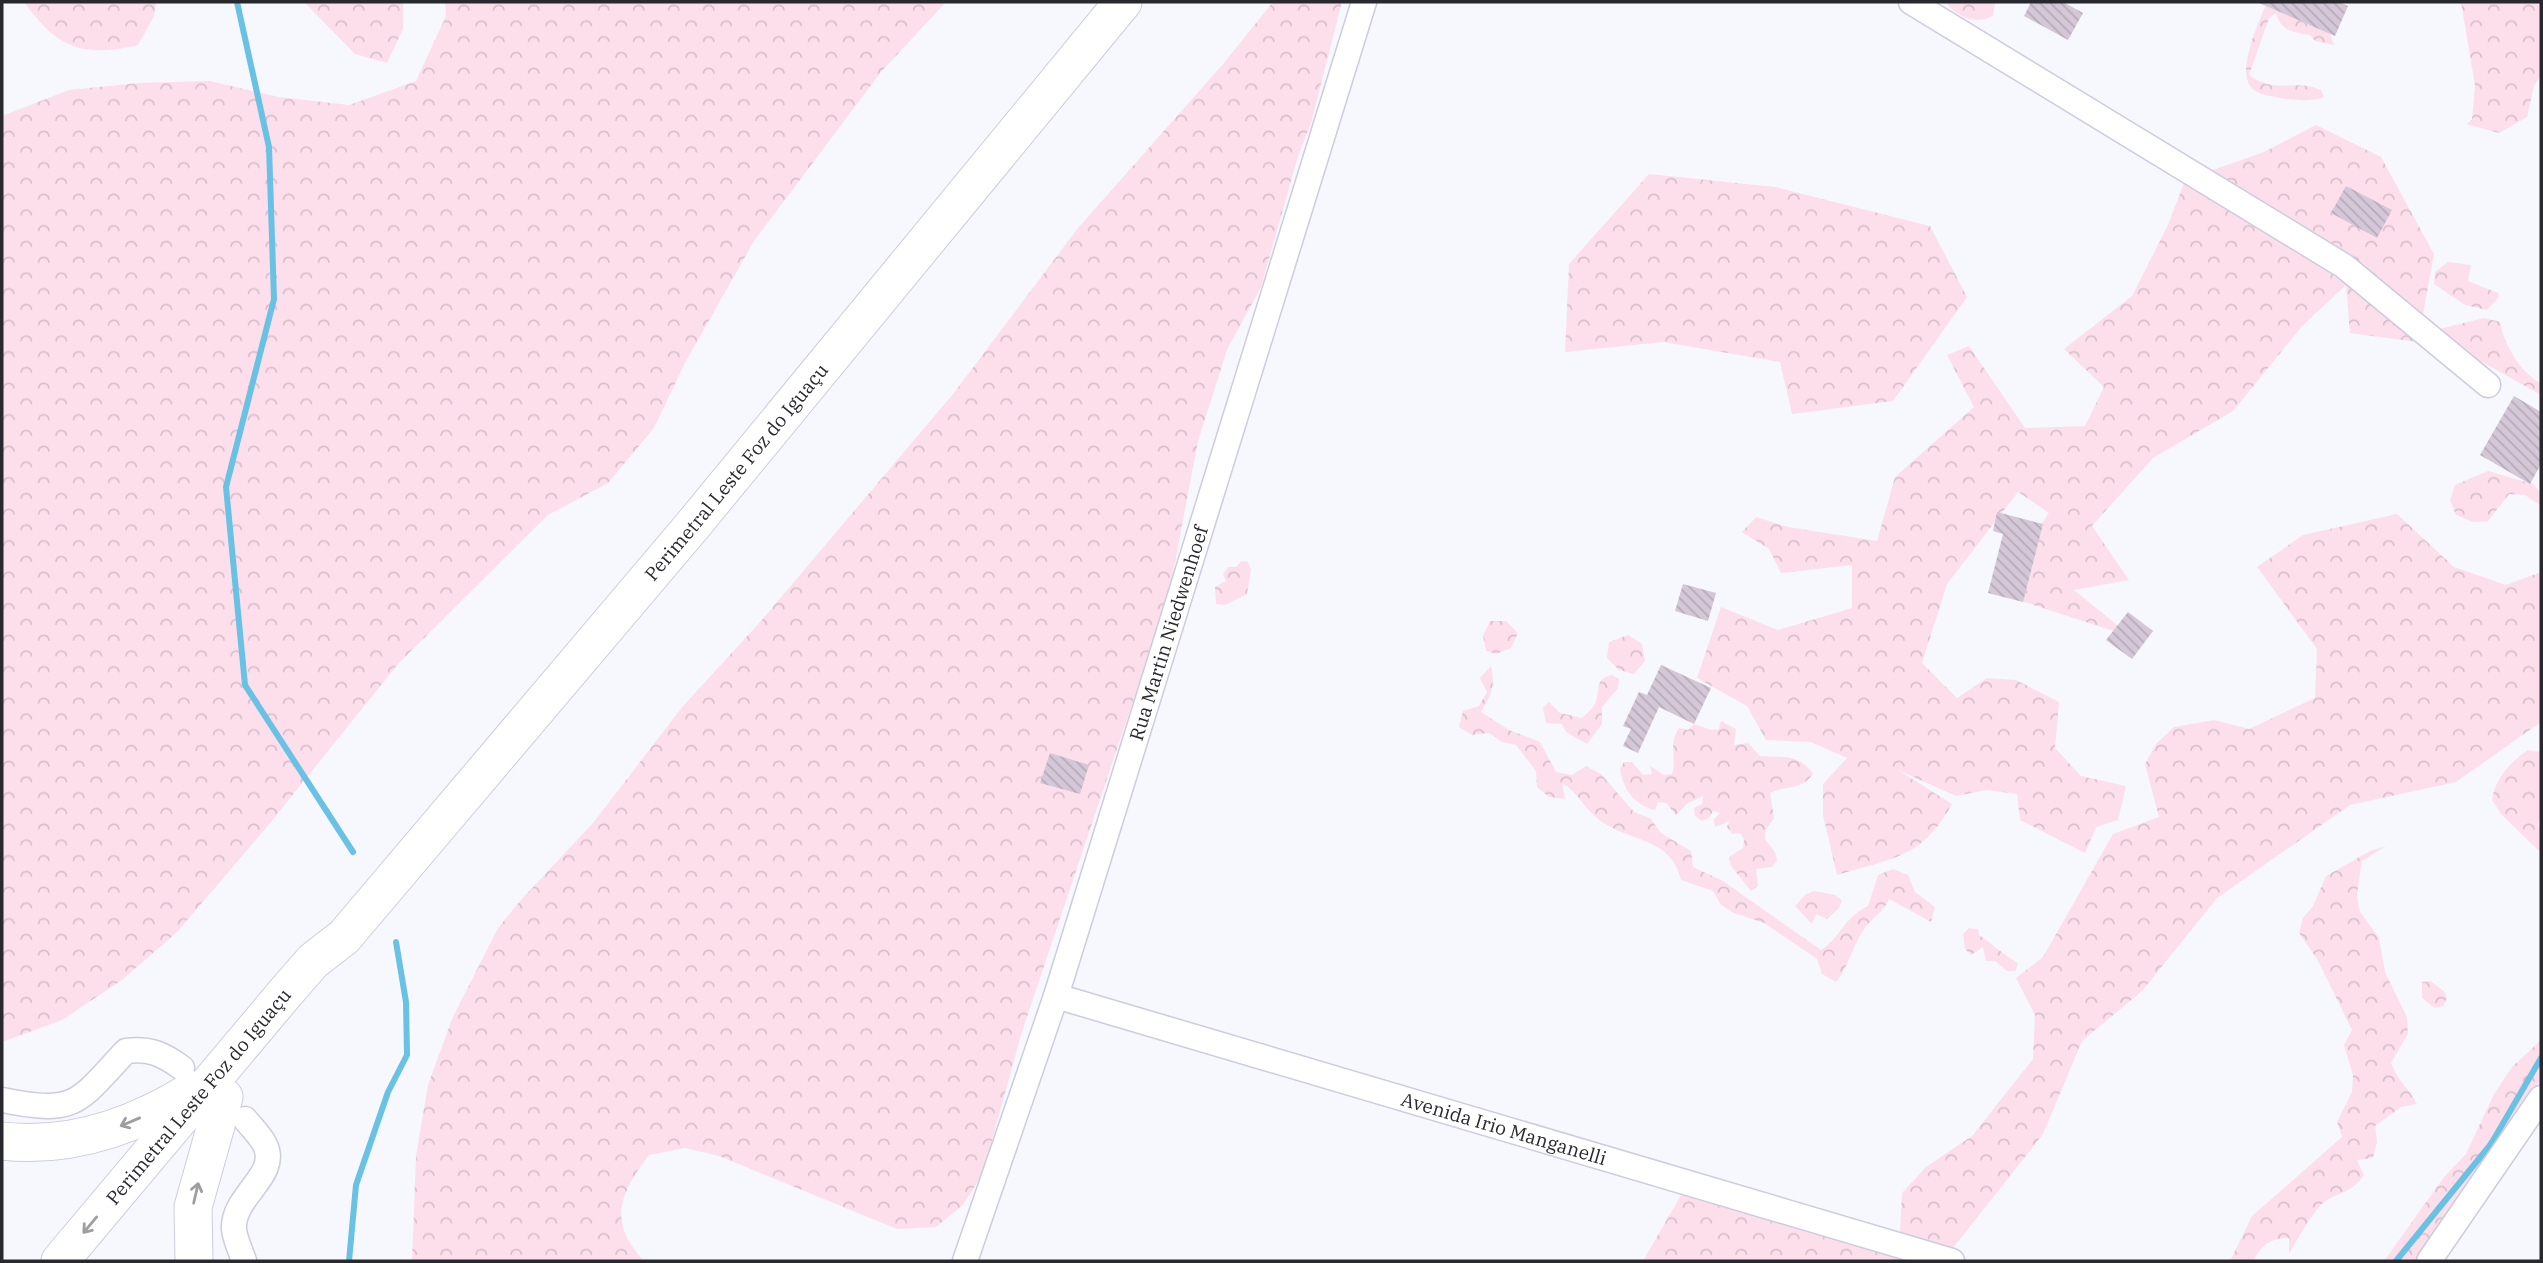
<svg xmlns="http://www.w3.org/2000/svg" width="2543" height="1263" font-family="'IBM Plex Serif',serif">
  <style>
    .forest { fill: url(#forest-crowns) }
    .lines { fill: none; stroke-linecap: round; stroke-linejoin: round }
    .stream { stroke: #69c1e4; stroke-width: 6 }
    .building { fill: url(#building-back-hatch) }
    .minor-casing { stroke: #cdccdf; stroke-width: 27 }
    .highway-casing { stroke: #cdccdf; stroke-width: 39 }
    .minor { stroke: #fff; stroke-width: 24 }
    .highway { stroke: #fff; stroke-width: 37 }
    .oneway { stroke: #9e9ea1 }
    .labels { text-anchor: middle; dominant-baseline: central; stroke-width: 5; stroke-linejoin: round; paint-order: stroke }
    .street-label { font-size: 19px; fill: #28282f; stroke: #fff }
  </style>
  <defs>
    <pattern id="forest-crowns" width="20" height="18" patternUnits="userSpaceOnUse" patternTransform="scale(1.75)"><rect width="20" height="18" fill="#fddfec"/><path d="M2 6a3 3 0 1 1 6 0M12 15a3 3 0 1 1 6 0" fill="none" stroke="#d9bfcb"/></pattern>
    <pattern id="building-back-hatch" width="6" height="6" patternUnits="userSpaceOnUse" patternTransform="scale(1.75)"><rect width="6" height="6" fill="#d4c7d7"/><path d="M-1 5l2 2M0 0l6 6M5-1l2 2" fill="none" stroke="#b6abb9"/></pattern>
  </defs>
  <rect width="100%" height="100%" fill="#f7f7fe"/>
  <path class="forest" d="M 24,2 L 156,2 L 154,16 L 138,45 C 82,58 57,48 24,2 Z
    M 304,2 L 403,2 L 403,29 L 387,63 L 355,54 Z
    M 445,2 L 946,2 L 881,72 L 754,241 L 685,363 L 654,428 L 608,483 L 548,515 L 398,664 L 266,828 L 177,932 L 122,980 L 62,1020 L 2,1042 L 2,116 L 69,90 L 139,83 L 210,81 L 279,97 L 349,105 L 416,81 L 446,16 Z
    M 1273,2 L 1342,2 L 1311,123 L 1298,156 L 1261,287 L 1227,350 L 1198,441 L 1169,594 L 1021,1035 L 983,1173 L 963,1205 L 936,1227 L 897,1229 L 719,1156 L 685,1148 L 649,1155 C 620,1193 607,1222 644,1261 L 412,1261 L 416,1156 L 428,1085 L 452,1019 L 498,928 L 520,901 L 593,823 L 683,706 L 761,621 L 953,394 L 1078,228 L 1223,64 Z
    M 1949,2 L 1995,2 L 1993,16 C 1977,25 1960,18 1948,5 Z
    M 2267,2 L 2279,2 L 2274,9 C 2282,15 2317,25 2329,31 L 2334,45 L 2315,41 L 2310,35 C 2293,33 2280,30 2276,13 L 2269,18 L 2249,75 C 2275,95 2295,78 2321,90 L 2324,97 C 2311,102 2293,100 2280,98 C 2272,96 2261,95 2254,90 C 2233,75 2260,20 2267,2 Z
    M 2461,2 L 2541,2 L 2541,75 L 2534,86 L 2527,117 L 2499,133 L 2466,124 L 2472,120 L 2475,86 Z
    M 2316,125 L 2381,157 L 2434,254 L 2418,342 L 2350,333 L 2346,285 L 2303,325 L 2233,411 L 2153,458 L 2092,526 L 2129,580 L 2074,590 L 2132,637 L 1994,592 L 2049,513 L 2018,492 L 1947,584 L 1922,663 L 1957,698 L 1987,678 L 2016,680 L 2059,702 L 2055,748 L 2081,776 L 2126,786 L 2118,820 L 2096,827 L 2085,853 L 2020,820 L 2017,794 L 1987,790 L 1956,796 L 1898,770 L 1952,804 C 1921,859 1893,858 1837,875 L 1823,815 L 1823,784 L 1847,758 L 1811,742 L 1766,740 L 1747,706 L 1697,678 L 1721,607 L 1778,630 L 1852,608 L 1852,565 L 1781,573 L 1769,549 L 1742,532 L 1756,517 L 1788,527 L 1877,541 L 1895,477 L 1974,407 L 1947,355 L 1969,346 L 2025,428 L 2085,426 L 2104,387 L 2064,349 L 2132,296 L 2168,225 L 2185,180 L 2264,152 Z
    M 1649,174 L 1775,187 L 1930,226 L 1967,297 L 1893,401 L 1792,414 L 1780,362 L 1663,342 L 1565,352 L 1569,264 Z
    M 2448,262 L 2471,265 L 2468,281 L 2498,293 L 2499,297 L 2487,310 L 2465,305 L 2434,284 L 2435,272 Z
    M 2484,318 L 2500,322 C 2504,344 2520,373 2541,383 L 2541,395 L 2473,357 L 2458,353 L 2436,330 Z
    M 2488,471 L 2533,484 L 2541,493 L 2541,506 L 2525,495 L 2509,494 L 2488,521 L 2473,522 L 2456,515 L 2450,500 L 2455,485 Z
    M 2397,514 L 2454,567 L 2506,585 L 2541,572 L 2541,722 L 2456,782 L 2350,805 L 2217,898 L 2142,991 L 2082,1041 L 2043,1134 L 1953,1248 L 1900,1233 L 1902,1193 L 1926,1167 L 1972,1136 L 2033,1059 L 2035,1015 L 2016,978 L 2043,957 L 2113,834 L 2159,817 L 2145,764 L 2156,744 L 2174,727 L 2214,720 L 2249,729 L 2315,698 L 2317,649 L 2257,567 L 2303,535 Z
    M 1241,561 L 1248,562 L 1251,570 L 1247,594 L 1225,605 L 1216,604 L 1215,587 L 1226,581 L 1223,574 L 1228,567 L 1236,567 Z
    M 1490,621 L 1506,621 L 1518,633 L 1511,648 L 1496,654 L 1486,651 L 1483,636 Z
    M 1628,635 L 1642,644 L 1645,661 L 1634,674 L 1619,670 L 1607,658 L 1609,642 Z
    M 1491,666 C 1496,686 1491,695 1481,712 L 1509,730 L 1540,742 L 1556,772 L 1572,775 L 1586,766 L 1601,774 L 1634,812 L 1650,818 L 1661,833 L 1691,851 L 1693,867 L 1723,881 L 1821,950 C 1841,937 1843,918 1868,906 L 1878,875 L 1893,869 L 1908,875 L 1915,892 L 1935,907 L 1931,922 L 1889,899 C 1882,913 1877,914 1868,924 C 1853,942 1850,965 1836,982 L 1822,974 L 1817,959 L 1764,923 L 1734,913 L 1721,905 L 1713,891 L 1681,880 C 1672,836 1625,842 1597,818 C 1583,807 1578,792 1562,783 L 1565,799 L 1549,797 L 1537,787 L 1536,771 L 1516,745 L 1502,742 L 1489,733 L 1472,735 L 1459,727 L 1463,711 L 1479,706 L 1487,692 L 1480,678 Z
    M 1612,675 L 1619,679 L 1618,688 L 1602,707 L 1602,724 L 1587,744 L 1566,732 L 1562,724 L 1546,723 L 1543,708 L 1549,702 L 1560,713 L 1582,718 C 1586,714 1592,709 1595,704 C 1601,691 1593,679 1612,675 Z
    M 1721,721 L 1736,729 L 1734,745 L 1748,743 L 1760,756 C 1784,758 1798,753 1813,774 C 1801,791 1786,785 1770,793 L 1774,818 L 1765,831 L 1765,839 L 1775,852 L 1777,860 L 1772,867 L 1756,869 L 1758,886 L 1751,891 L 1731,866 L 1729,857 L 1743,848 L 1744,839 L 1740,833 L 1732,834 L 1727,827 L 1729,821 L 1715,827 L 1714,819 L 1720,813 L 1713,811 L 1709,818 L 1702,821 L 1695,816 L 1694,808 L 1702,804 L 1703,796 L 1688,803 L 1676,815 L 1666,803 L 1658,802 L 1655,810 C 1634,805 1623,789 1620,769 L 1624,762 L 1632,762 L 1643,775 L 1652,774 L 1650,766 L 1664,775 L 1672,774 C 1677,757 1668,743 1679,728 L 1688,730 L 1694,724 L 1711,730 L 1719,729 Z
    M 2528,750 L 2541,752 L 2541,812 L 2538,825 L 2541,829 L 2541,853 L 2501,814 L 2492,800 C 2495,779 2510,762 2528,750 Z
    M 2386,846 L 2362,861 L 2357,894 L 2359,910 L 2379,938 L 2385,972 L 2407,1017 L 2408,1034 L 2391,1063 C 2397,1080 2409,1088 2417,1104 L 2401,1107 L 2375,1126 L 2377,1142 L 2373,1158 L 2357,1160 L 2364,1175 C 2351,1194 2339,1191 2323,1203 C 2314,1210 2295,1243 2289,1254 L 2289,1238 C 2270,1238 2262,1245 2253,1261 L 2230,1261 L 2252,1216 L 2342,1137 L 2337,1122 L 2352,1092 L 2353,1075 L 2344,1045 L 2352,1030 L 2317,959 L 2299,933 L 2303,918 L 2313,906 L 2326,876 L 2370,851 Z
    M 1814,891 L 1835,895 L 1842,900 L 1839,908 L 1827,919 L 1816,914 L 1812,924 L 1795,906 L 1806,894 Z
    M 1969,928 L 1978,929 L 1979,935 C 1994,945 2002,954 2018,963 L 2015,971 L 2007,971 L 1995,961 L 1986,961 L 1983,947 L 1971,955 L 1965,949 L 1963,934 Z
    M 2430,981 L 2444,991 L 2447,998 L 2443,1006 L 2435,1008 L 2422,998 L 2422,982 Z
    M 2541,1040 L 2541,1078 L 2531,1099 L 2437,1236 L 2416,1261 L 2384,1261 L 2444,1177 L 2466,1154 L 2494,1094 L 2512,1067 Z
    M 1681,1195 L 1919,1261 L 1643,1261 Z"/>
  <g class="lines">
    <path class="stream" d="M 237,2 L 269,147 L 274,299 L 226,487 L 245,685 L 353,852
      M 349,1261 L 356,1185 L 388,1092 L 407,1055 L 406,1002 L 396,942
      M 2396,1261 L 2491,1144 L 2541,1058"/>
  </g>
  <path class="building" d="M 2031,2 L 2063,2 L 2083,13 L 2068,40 L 2024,16 Z
    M 2257,2 L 2339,2 L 2348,6 L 2335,36 Z
    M 2346,186 L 2392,210 L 2377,238 L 2331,213 Z
    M 2514,396 L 2541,412 L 2541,464 L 2530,484 L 2480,455 Z
    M 1997,512 L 2043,524 L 2023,602 L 1988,593 L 2003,534 L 1993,531 Z
    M 1683,584 L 1716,593 L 1708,621 L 1675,611 Z
    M 2128,612 L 2153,631 L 2132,659 L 2106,640 Z
    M 1661,665 L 1711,688 L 1694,724 L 1659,707 L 1638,753 L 1623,746 L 1631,729 L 1623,726 L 1639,692 L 1647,695 Z
    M 1050,753 L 1089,765 L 1080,794 L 1040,783 Z"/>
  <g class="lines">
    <defs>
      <g id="minor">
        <path d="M 1911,2 L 2344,266 L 2488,385"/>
        <path id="s1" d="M 1056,996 L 1952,1261"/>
        <path d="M 2,1100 C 77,1115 77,1103 126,1051 C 150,1048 163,1054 182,1068"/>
        <path d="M 244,1261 C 241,1251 235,1240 234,1229 C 232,1196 280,1175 265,1145 C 261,1136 251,1127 245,1119"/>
        <path id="s2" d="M 965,1261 L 1056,996 L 1364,2"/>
        <path d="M 2429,1261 L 2541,1098"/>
      </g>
      <g id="highway">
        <path d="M 2,1141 C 71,1149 135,1126 193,1090"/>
        <path id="s3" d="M 60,1261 L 286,992 L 313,961 L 344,937 L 693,525 L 1123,2"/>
        <path d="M 194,1261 L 193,1207 L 224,1097"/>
      </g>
    </defs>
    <use href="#minor" class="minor-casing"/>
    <use href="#highway" class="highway-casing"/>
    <use href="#minor" class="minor"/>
    <use href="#highway" class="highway"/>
  </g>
  <defs><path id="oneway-shaft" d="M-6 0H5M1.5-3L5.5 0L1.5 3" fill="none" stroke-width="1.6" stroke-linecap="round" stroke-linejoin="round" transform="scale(1.75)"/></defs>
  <g class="oneway">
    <use href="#oneway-shaft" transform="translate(130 1122) rotate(157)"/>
    <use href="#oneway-shaft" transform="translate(196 1193) rotate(-77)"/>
    <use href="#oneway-shaft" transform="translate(90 1225) rotate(130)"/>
  </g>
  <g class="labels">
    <g class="street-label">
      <text stroke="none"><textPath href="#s3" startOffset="1040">Perimetral Leste Foz do Iguaçu</textPath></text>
      <text stroke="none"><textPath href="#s2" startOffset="660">Rua Martin Niedwenhoef</textPath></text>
      <text stroke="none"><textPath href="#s3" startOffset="215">Perimetral Leste Foz do Iguaçu</textPath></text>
      <text stroke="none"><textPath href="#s1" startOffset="467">Avenida Irio Manganelli</textPath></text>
    </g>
  </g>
  <rect width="2543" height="1263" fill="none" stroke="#28282f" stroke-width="7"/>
</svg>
